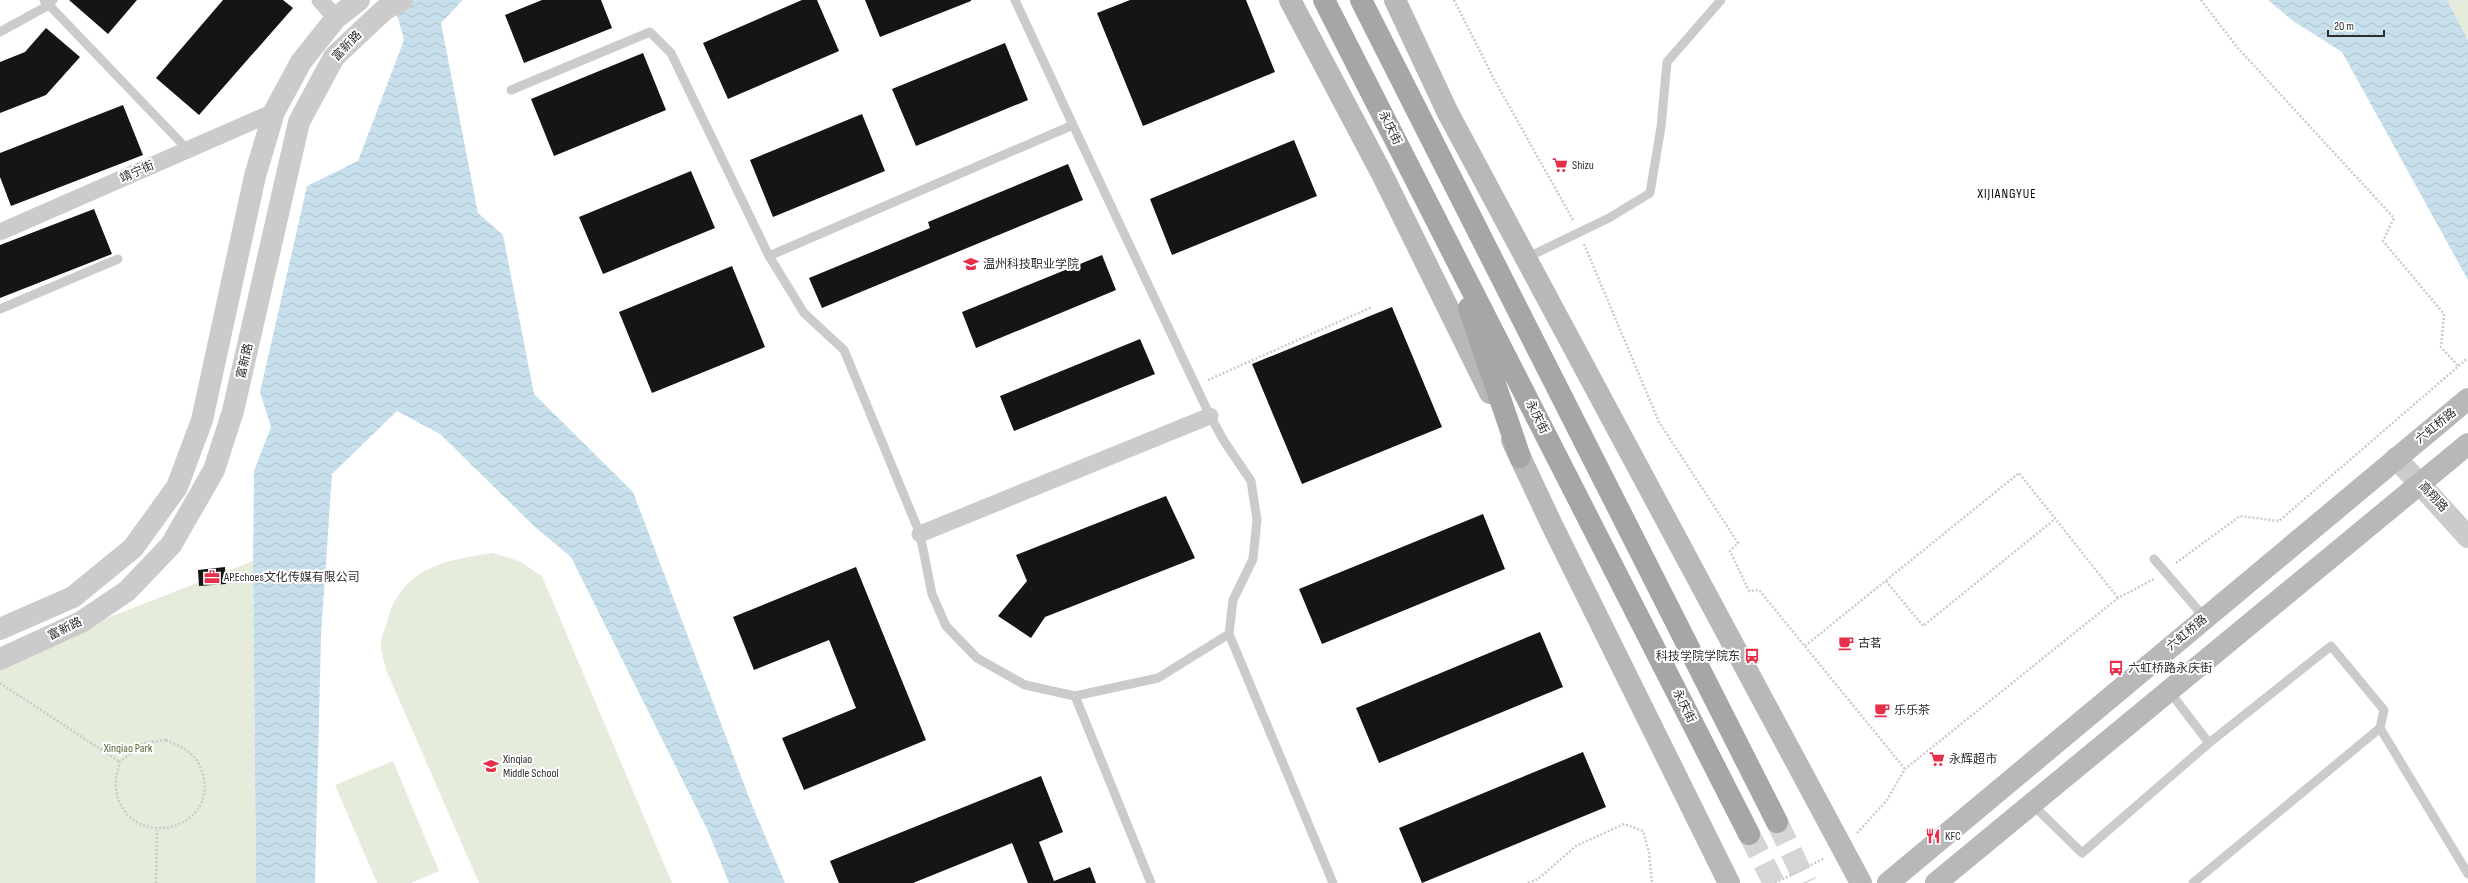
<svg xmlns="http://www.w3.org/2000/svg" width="2468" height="883" font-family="'Sofia Sans Condensed','Noto Sans SC',sans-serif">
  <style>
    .park { fill: #e5ecdc }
    .water { fill: url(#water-waves) }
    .building { fill: #151515 }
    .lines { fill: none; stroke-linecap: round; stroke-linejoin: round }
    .primary-tunnel { stroke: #d5d5d5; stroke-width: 22; stroke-dasharray: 22 11; stroke-linecap: butt }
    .path { stroke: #cbcbcb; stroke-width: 2.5; stroke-dasharray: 2 2; stroke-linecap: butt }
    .service { stroke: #cbcbcb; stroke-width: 9 }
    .minor { stroke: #cbcbcb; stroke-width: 17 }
    .tertiary { stroke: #cbcbcb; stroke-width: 22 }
    .secondary { stroke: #b8b8b8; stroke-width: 22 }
    .primary { stroke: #a6a6a6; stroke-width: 22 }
    .labels { text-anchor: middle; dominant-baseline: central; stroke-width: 4; stroke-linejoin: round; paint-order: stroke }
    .street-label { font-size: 12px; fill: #2e2e2e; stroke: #fff }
    .poi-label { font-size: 12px; fill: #2e2e2e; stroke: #fff; text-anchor: start }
    .park-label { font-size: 12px; fill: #546a3b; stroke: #fff }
    .neighbourhood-label { font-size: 13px; letter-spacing: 1px; fill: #000; stroke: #fff }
  </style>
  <defs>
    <pattern id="water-waves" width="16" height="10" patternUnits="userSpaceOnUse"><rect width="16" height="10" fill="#c8e0ec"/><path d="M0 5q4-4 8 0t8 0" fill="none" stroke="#acc0cb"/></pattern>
  </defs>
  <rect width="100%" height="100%" fill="#fff"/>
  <path class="park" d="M 2447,0 L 2468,0 L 2468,40 Z
    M 493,553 L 519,561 L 542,576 L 672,883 L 479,883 L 387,672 C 385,664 381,654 381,646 C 380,639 385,629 387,622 C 401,568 444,560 493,553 Z
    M 253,561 L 256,883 L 0,883 L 0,660 Z
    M 393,761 L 439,871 L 411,883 L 377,883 L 335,785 Z"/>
  <path class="water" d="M 393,0 L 463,0 L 441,23 L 478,213 L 503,235 L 534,394 L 633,492 L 752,805 L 785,883 L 729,883 L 708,831 L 571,557 L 535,527 L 440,434 L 397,411 L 332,474 L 321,636 L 315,883 L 256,883 L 253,561 L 254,471 L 271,427 L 260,392 L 307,186 L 358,161 L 404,40 Z
    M 2268,0 L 2447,0 L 2468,40 L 2468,280 L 2342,52 L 2293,21 Z"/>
  <path class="building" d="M 69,0 L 137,0 L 108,34 Z
    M 223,0 L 283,0 L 293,8 L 199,115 L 156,78 Z
    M 542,0 L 601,0 L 612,28 L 524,63 L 505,15 Z
    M 802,0 L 817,0 L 839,51 L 728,99 L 703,43 Z
    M 865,0 L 971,0 L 971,1 L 880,37 Z
    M 1130,0 L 1246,0 L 1275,72 L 1143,126 L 1097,13 Z
    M 46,28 L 80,57 L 46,95 L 0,113 L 0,62 L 25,52 Z
    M 1005,43 L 1028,100 L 916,146 L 892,89 Z
    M 643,53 L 666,110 L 554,156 L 531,99 Z
    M 123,105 L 143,155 L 11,206 L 0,177 L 0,153 Z
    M 862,114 L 885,171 L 773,217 L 750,160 Z
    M 1294,140 L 1317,196 L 1172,255 L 1150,199 Z
    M 1068,164 L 1083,200 L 822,308 L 809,278 L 930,228 L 928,222 Z
    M 691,171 L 715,228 L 603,274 L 579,217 Z
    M 94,209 L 112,254 L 0,298 L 0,245 Z
    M 1102,255 L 1116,290 L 976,348 L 962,312 Z
    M 732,266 L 765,347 L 652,393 L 619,312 Z
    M 1392,307 L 1442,427 L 1302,484 L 1252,364 Z
    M 1140,339 L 1155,374 L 1014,431 L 1000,396 Z
    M 1166,496 L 1195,558 L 1045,617 L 1031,638 L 998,616 L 1027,581 L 1016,555 Z
    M 1483,514 L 1505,569 L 1322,644 L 1299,589 Z
    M 225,567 L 226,584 L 199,586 L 198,570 Z
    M 856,567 L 926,740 L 804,790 L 782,738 L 856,708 L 829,640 L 754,670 L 733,617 Z
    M 1540,632 L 1563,687 L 1379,763 L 1356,708 Z
    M 1583,752 L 1606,807 L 1422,883 L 1399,828 Z
    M 1041,776 L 1063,832 L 1039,842 L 1054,881 L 1090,867 L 1096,883 L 1028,883 L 1012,843 L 913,883 L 839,883 L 830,861 Z"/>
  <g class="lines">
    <path class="primary-tunnel" d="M 1777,822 L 1806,883
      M 1749,834 L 1774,883"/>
    <path class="path" d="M 1454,0 L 1494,79 L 1573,220
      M 2201,0 L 2237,47 L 2394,218 L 2383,241 L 2444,314 L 2441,347 L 2458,366
      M 1584,244 L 1659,422 L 1738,543 L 1730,551 L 1749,591 L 1759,590 L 1905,769
      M 1208,380 L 1372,307
      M 2176,563 L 2240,516 L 2279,521 L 2468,358
      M 1886,581 L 1923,626 L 2055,519
      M 1805,646 L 2019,473 L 2118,598
      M 0,683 L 120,762
      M 166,740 C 187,749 199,755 204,779 C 213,834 125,850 116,789 C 114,781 118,770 120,762 L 143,743 Z
      M 1857,833 L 1887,800 L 1905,769 L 2118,598 L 2154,579
      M 156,883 L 157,830
      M 1528,883 L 1538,879 L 1576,846 L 1624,824 L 1643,831 L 1649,852 L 1652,883
      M 1775,883 L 1825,858"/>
    <path class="service" d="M 53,0 L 49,5 L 188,150
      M 1015,0 L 1073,125
      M 0,32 L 49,5 L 44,0
      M 511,90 L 650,32 L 671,53 L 769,256 L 1073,125 L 1210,416 L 1224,441 L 1251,481 L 1257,520 L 1253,559 L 1233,600 L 1229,634 L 1158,678 L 1075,696 L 1025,685 L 977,658 L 946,626 L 932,594 L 920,534 L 844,350 L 804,313 L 769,256
      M 1526,258 L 1609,218 L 1650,193 L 1661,127 L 1667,62 L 1721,0
      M 0,309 L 118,259
      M 2154,559 L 2205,618
      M 1229,634 L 1333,883
      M 2169,691 L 2209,743
      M 1075,696 L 1151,883
      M 2036,808 L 2082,853 L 2209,743 L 2331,646 L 2384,710 L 2380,728 L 2468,874
      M 2193,883 L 2380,728"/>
    <path class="minor" d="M 320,0 L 336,18
      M 0,232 L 274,112
      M 920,534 L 1210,416"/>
    <path class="tertiary" d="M 2396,458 L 2468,537
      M 0,629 L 73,597 L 133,548 L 177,487 L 202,420 L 255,176 L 274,112 L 301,62 L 336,18 L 359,0
      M 0,659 L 81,622 L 127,591 L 171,545 L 214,470 L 233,411 L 299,122 L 334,57 L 384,10 L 402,0"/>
    <path class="secondary" d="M 1290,0 L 1381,172 L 1490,393
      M 1395,0 L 1448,113 L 1861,883
      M 1512,440 L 1551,523 L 1729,883
      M 1888,883 L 2468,399
      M 1936,883 L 2468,444"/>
    <path class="primary" d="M 1324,0 L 1749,834
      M 1361,0 L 1777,822
      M 1469,308 L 1520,457"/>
  </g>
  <defs>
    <symbol id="supermarket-bare" viewBox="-9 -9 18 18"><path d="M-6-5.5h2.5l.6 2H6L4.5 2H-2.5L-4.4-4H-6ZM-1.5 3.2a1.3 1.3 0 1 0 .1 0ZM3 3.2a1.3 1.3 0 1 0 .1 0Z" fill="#e62f49" stroke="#fff" stroke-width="2.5" paint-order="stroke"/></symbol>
    <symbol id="university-bare" viewBox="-9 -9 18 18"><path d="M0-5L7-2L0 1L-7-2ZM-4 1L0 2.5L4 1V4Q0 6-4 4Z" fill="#e62f49" stroke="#fff" stroke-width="2.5" paint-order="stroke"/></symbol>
    <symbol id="office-bare" viewBox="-9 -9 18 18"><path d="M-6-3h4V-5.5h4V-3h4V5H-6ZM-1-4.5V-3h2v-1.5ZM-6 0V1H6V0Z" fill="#e62f49" stroke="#fff" stroke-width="2.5" paint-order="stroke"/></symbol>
    <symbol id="cafe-bare" viewBox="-9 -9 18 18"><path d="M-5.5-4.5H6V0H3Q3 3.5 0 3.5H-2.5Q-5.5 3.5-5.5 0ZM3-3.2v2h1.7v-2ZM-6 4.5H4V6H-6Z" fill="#e62f49" stroke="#fff" stroke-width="2.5" paint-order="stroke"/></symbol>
    <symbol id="bus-bare" viewBox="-9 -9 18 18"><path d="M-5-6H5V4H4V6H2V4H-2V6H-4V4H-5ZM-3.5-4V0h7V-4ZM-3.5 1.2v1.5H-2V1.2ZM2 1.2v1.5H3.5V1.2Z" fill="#e62f49" stroke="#fff" stroke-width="2.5" paint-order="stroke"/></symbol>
    <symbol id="school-bare" viewBox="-9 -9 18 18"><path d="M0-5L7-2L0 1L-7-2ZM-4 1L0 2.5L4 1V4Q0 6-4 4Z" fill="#e62f49" stroke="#fff" stroke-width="2.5" paint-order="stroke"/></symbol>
    <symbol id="restaurant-bare" viewBox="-9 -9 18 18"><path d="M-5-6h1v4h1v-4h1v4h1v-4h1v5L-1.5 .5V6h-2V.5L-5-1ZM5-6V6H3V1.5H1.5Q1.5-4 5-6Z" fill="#e62f49" stroke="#fff" stroke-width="2.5" paint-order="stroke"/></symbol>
  </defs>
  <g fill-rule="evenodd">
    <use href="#supermarket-bare" x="1549" y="154" width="22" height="22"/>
    <use href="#university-bare" x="960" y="253" width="22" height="22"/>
    <use href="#office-bare" x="201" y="566" width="22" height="22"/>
    <use href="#cafe-bare" x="1835" y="632" width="22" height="22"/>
    <use href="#bus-bare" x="1741" y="645" width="22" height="22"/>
    <use href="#bus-bare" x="2105" y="657" width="22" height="22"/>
    <use href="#cafe-bare" x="1871" y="699" width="22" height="22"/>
    <use href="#supermarket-bare" x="1926" y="748" width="22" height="22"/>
    <use href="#school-bare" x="480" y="755" width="22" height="22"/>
    <use href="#restaurant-bare" x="1922" y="825" width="22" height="22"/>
  </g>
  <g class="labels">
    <g class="street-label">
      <text transform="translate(347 46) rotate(-46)">富新路</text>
      <text transform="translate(1390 128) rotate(63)">永庆街</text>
      <text transform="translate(137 172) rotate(-24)">靖宁街</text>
      <text transform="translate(245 361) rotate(-77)">富新路</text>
      <text transform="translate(1537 417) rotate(63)">永庆街</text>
      <text transform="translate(2436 426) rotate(-39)">六虹桥路</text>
      <text transform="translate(2433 497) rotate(47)">高翔路</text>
      <text transform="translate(65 629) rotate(-26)">富新路</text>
      <text transform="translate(2187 633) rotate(-40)">六虹桥路</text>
      <text transform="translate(1684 706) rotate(63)">永庆街</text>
    </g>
    <g class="poi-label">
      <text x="1572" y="165">Shizu</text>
      <text x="983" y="264">温州科技职业学院</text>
      <text x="224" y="577">AP.Echoes文化传媒有限公司</text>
      <text x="1858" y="643">古茗</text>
      <text x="1740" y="656" text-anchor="end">科技学院学院东</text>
      <text x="2128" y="668">六虹桥路永庆街</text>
      <text x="1894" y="710">乐乐茶</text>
      <text x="503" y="759">Xinqiao<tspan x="503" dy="14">Middle School</tspan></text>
      <text x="1949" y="759">永辉超市</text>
      <text x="1945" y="836">KFC</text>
    </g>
    <g class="park-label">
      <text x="128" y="748">Xinqiao Park</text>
    </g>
    <g class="neighbourhood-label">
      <text x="2007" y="194">XIJIANGYUE</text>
    </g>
  </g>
  <path d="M2328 30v6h56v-6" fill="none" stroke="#2e2e2e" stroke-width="2"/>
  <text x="2334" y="30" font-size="12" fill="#2e2e2e" stroke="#ffffff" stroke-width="3" paint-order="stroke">20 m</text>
</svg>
